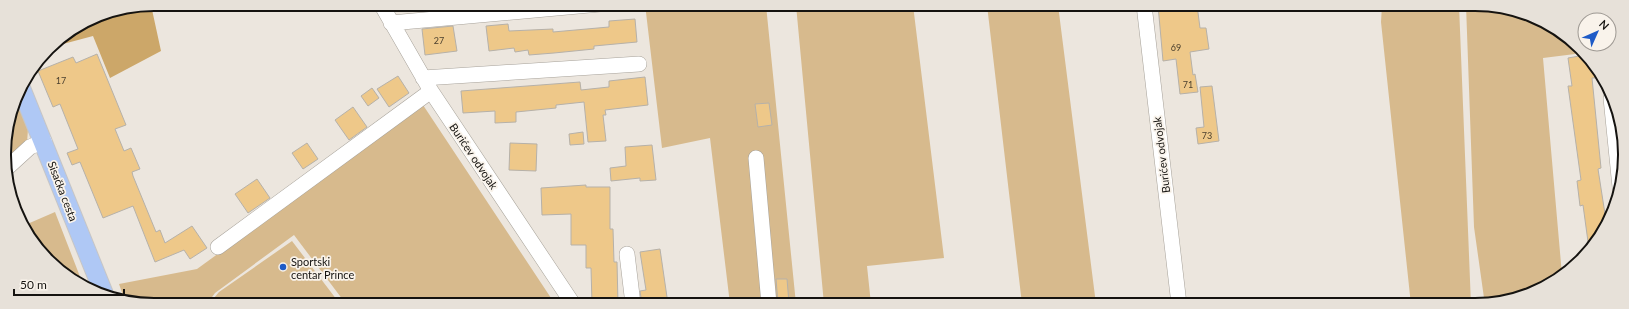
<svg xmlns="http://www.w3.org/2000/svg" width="1629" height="309" font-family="Lato,sans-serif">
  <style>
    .green { fill: #d7ba8d }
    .forest { fill: #cca769 }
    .building { fill: #eec889; stroke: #b6b1a9 }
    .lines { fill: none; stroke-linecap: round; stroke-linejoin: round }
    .minor-casing { stroke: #a7a29a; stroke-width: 16 }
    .major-casing { stroke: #c7c6c6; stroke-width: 20 }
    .minor { stroke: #fff; stroke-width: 15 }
    .major { stroke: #afc8f5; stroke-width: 18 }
    .poi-dot { fill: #1e5bc7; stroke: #f9f3eb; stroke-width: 1.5 }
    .labels { text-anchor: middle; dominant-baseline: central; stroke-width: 3.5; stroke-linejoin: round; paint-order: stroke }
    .number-label { font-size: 9px; fill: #4b402e }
    .street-label { font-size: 11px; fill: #151310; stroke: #f9f3eb }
    .poi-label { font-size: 11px; fill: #151310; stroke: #f9f3eb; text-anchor: start }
    .rim { fill: none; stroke: #151310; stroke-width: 2 }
  </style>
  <rect width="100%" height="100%" fill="#ece6de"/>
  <path class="green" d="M 645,4 L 766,5 L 796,304 L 730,304 L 710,138 L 662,148 Z
    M 796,5 L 913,5 L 944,258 L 867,266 L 871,304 L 824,304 Z
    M 987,5 L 1058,5 L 1096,304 L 1022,304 Z
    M 1382,5 L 1459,5 L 1471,305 L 1411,305 L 1381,22 Z
    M 1466,5 L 1494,5 L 1539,21 L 1540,26 L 1550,25 L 1583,53 L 1543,58 L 1562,275 L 1541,290 L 1485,305 L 1474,227 Z
    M 16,96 L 28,129 L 27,143 L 7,163 L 4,145 Z
    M 423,105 L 555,304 L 346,304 L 294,235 L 215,293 L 207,304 L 135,304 L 125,301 L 119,284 L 197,269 Z
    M 55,212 L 84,287 L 41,254 L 25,225 Z
    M 292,241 L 340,304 L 209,304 L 219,292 Z"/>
  <path class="forest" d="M 151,5 L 161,51 L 110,78 L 93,36 L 48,48 L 97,15 Z"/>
  <path class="building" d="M 1158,5 L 1197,5 L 1200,28 L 1206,28 L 1209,49 L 1190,52 L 1193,75 L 1195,74 L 1198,92 L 1180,94 L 1176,59 L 1163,61 Z
    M 635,19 L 637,42 L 594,46 L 594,49 L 554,53 L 529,55 L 528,50 L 515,52 L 514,48 L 489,51 L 486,26 L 508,24 L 509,31 L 553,29 L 553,32 L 609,27 L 609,21 Z
    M 453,26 L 457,51 L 425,55 L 422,29 Z
    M 97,54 L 126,125 L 115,129 L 124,151 L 131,148 L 140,169 L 132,172 L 133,176 L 156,232 L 160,230 L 165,243 L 192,226 L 207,248 L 190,259 L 184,250 L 155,262 L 133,206 L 103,218 L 80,162 L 72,165 L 67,153 L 78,149 L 60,104 L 53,107 L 38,71 L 73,57 L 76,63 Z
    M 1585,55 L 1593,62 L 1595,78 L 1592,78 L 1601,168 L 1598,169 L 1605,214 L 1607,213 L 1609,222 L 1589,249 L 1583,205 L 1580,206 L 1577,181 L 1581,180 L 1568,86 L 1572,86 L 1568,58 Z
    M 398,76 L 409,93 L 389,107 L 377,89 Z
    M 645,77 L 648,105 L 605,110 L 606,115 L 603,115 L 606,141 L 588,142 L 584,102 L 556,105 L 556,108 L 516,112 L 516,122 L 495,123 L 495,111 L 463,113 L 461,91 L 580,82 L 581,90 L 609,87 L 609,81 Z
    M 1212,86 L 1219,141 L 1198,144 L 1196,128 L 1204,127 L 1200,87 Z
    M 372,88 L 379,98 L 368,106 L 361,96 Z
    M 769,103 L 772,125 L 758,127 L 755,104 Z
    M 353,107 L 367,127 L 349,140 L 335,120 Z
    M 583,132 L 584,144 L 570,145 L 569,134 Z
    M 307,143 L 318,159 L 303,169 L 292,153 Z
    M 510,143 L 537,144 L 536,171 L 509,170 Z
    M 652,145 L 656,180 L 640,181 L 640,178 L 611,181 L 610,168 L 626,166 L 625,147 Z
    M 257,179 L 270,198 L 248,213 L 235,194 Z
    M 586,185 L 586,187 L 610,187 L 610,229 L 613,229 L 614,262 L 617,262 L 618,304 L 592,304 L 591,268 L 586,268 L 586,245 L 571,245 L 571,214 L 542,215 L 541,188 Z
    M 660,249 L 668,304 L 642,304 L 640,291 L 646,290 L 640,252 Z
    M 776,279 L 787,279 L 789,303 L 778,304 Z"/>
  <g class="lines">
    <defs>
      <path id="minor" d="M 381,4 L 431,91 L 573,304
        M 1144,5 L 1179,304
        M 391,23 L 600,4
        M 423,78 L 639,64
        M 1611,98 L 1620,187
        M 756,158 L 769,304
        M 7,168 L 30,147 L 44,141
        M 218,247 L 431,91
        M 627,254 L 633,304"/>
      <path id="major" d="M 21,88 L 104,294"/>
    </defs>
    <use href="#minor" class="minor-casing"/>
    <use href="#major" class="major-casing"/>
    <use href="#minor" class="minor"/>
    <use href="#major" class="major"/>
  </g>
  <circle class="poi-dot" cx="283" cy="267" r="4"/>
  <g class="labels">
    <g class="number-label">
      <text x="439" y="40">27</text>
      <text x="1176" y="47">69</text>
      <text x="61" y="80">17</text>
      <text x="1188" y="84">71</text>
      <text x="1207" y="135">73</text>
    </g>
    <g class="street-label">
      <text transform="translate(1161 155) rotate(-97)">Burićev odvojak</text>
      <text transform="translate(474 156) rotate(56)">Burićev odvojak</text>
      <text transform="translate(63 191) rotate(69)">Sisačka cesta</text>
    </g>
    <g class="poi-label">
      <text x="291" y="261">Sportski<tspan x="291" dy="13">centar Prince</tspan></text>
    </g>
  </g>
  <path d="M0 0H1629V309H0ZM154 11H1475A143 143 0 0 1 1618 154V155A143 143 0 0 1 1475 298H154A143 143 0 0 1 11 155V154A143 143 0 0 1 154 11Z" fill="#e7e1d9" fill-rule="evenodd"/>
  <path class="rim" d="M154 11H1475A143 143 0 0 1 1618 154V155A143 143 0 0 1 1475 298H154A143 143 0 0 1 11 155V154A143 143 0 0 1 154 11Z"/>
  <g transform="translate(1597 32) rotate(45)"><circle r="19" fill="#f9f3eb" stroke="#9e9993"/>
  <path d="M0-3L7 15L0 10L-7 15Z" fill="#1e5bc7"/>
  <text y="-6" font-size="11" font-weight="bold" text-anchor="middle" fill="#151310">N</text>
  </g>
  <path d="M14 289v6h110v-6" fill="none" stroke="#151310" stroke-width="2"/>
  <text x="20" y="289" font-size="12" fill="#151310" stroke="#f9f3eb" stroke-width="3" paint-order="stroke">50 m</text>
</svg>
